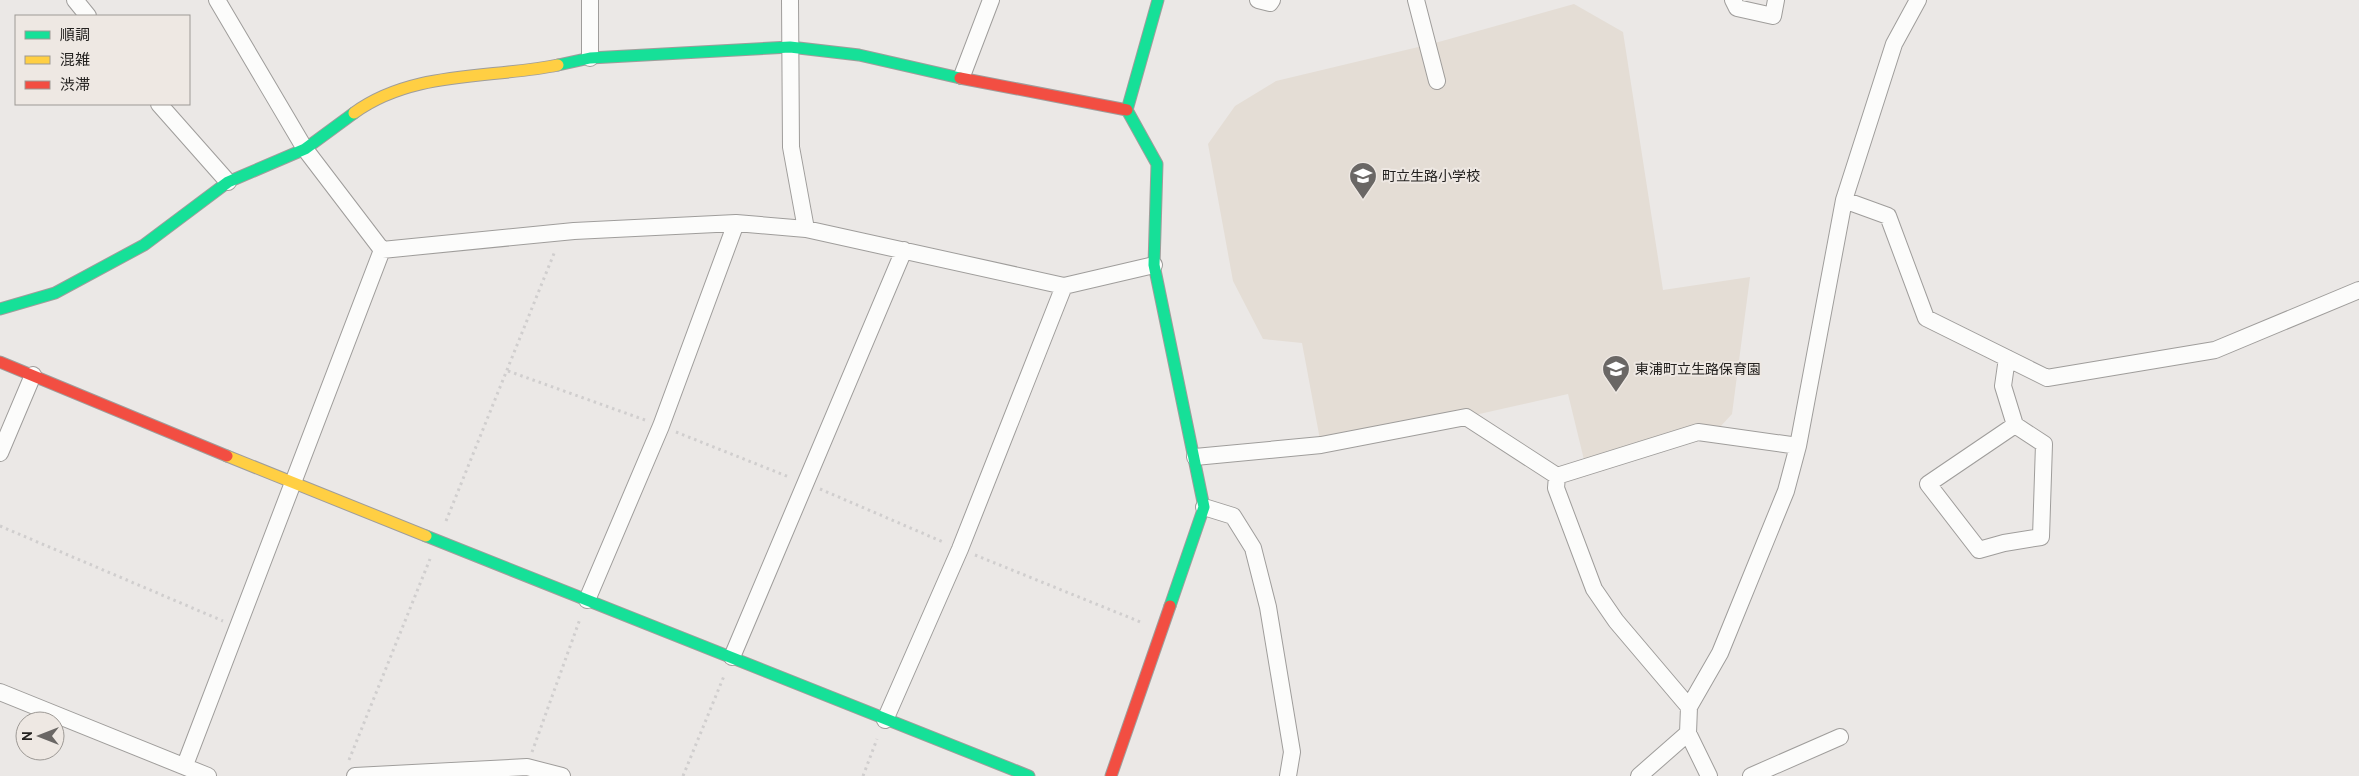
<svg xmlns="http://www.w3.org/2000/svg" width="2359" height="776" font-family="Cabin,'Noto Sans JP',sans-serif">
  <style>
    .built { fill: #e4ddd5 }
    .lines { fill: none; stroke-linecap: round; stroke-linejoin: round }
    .street-casing { stroke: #9f9d9b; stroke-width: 18 }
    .fast-casing { stroke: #9f9d9b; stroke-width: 13 }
    .slow-casing { stroke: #9f9d9b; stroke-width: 13 }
    .jam-casing { stroke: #9f9d9b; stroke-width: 13 }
    .path { stroke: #d0cece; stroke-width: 3; stroke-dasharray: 2.5 4; stroke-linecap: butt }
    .street { stroke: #fcfcfb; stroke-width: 16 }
    .fast { stroke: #16e098; stroke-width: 11 }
    .slow { stroke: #ffcf43; stroke-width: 11 }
    .jam { stroke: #f24e42; stroke-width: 11 }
    .labels { text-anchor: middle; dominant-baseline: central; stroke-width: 4; stroke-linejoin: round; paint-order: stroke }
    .poi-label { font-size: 14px; fill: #242220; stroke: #eee8e3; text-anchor: start }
  </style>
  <rect width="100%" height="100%" fill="#ebe8e6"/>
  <path class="built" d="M 1574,4 L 1623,32 L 1663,290 L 1750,277 L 1732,414 L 1720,427 L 1586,468 L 1568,394 L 1466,417 L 1321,445 L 1302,343 L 1263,339 L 1233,281 L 1208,144 L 1235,106 L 1276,81 L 1435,43 Z"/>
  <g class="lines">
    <defs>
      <path id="street" d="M 75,0 L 88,16
        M 217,0 L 305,149 L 382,250
        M 790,0 L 791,147 L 806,229
        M 1258,0 L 1270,3 L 1272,0
        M 1416,0 L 1437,81
        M 1733,0 L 1737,8 L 1773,16 L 1776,0
        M 590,58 L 590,0
        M 962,76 L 991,0
        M 159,104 L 228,182
        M 1844,200 L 1888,216 L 1926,318 L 2047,378 L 2215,350 L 2359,290
        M 382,250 L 574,231 L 736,223 L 806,229 L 1064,286 L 1154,265
        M 2007,358 L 2003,386 L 2015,425 L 1928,484 L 1979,550 L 2004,543 L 2041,537 L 2044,444 L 2015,425
        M 0,453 L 33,375
        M 1195,457 L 1321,445 L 1466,417 L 1557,476 L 1698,432 L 1798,446
        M 1557,476 L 1556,488 L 1594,589 L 1616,621 L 1689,707
        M 1204,507 L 1233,516 L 1253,548 L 1268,607 L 1292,752 L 1288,776
        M 587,600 L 661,426 L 736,223
        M 732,657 L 904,250
        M 0,692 L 208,776
        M 885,720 L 960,549 L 1064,286
        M 185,765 L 382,250
        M 355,776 L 527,767 L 562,776
        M 1639,776 L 1688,733
        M 1709,776 L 1688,733 L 1689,707 L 1720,653 L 1786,491 L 1798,446 L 1844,200 L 1894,44 L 1918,0
        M 1751,776 L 1840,737"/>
      <path id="fast" d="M 1158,0 L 1127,110 L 1157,164 L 1154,265 L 1204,507 L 1170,606
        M 558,65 L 590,58 L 790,47 L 859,55 L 960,78
        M 0,309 L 55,293 L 144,245 L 228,182 L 305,149 L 354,113
        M 426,536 L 1029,776"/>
      <path id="slow" d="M 354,113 C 413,70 490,79 558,65
        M 227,456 L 426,536"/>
      <path id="jam" d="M 960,78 L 1127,110
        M 0,362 L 227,456
        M 1111,776 L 1170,606"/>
    </defs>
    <use href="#street" class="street-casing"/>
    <use href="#fast" class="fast-casing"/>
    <use href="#slow" class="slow-casing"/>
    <use href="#jam" class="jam-casing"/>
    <path class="path" d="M 508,371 L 645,420
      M 676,432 L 789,477
      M 820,489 L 943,542
      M 446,521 L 555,251
      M 0,526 L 223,621
      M 975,555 L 1143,623
      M 532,752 L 580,619
      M 349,760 L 430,559
      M 683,776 L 724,676
      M 863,776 L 877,739"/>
    <use href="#street" class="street"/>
    <use href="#fast" class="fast"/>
    <use href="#slow" class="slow"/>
    <use href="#jam" class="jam"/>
  </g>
  <defs>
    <symbol id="school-pin" viewBox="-11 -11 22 30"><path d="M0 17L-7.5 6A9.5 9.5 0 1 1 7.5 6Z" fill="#6a6765" stroke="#eee8e3"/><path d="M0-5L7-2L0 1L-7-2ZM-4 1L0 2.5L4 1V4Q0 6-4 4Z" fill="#fff"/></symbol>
  </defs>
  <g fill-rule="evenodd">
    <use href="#school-pin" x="1347" y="160" width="32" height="43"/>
    <use href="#school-pin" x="1600" y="353" width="32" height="43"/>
  </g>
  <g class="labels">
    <g class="poi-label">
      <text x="1382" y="176">町立生路小学校</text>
      <text x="1635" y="369">東浦町立生路保育園</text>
    </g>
  </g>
  <rect x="15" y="15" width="175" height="90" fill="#eee8e3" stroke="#9d9995"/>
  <rect x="25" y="31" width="25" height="8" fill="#16e098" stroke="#9d9995"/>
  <text x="60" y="40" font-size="15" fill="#242220">順調</text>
  <rect x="25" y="56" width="25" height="8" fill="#ffcf43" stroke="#9d9995"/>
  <text x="60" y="65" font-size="15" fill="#242220">混雑</text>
  <rect x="25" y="81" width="25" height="8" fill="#f24e42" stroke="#9d9995"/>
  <text x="60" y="90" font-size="15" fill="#242220">渋滞</text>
  <g transform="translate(40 736) rotate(270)"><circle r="24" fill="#eee8e3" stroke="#9d9995"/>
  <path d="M0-4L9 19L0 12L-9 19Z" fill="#6a6765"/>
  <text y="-8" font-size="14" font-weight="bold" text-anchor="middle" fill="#242220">N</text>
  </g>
</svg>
